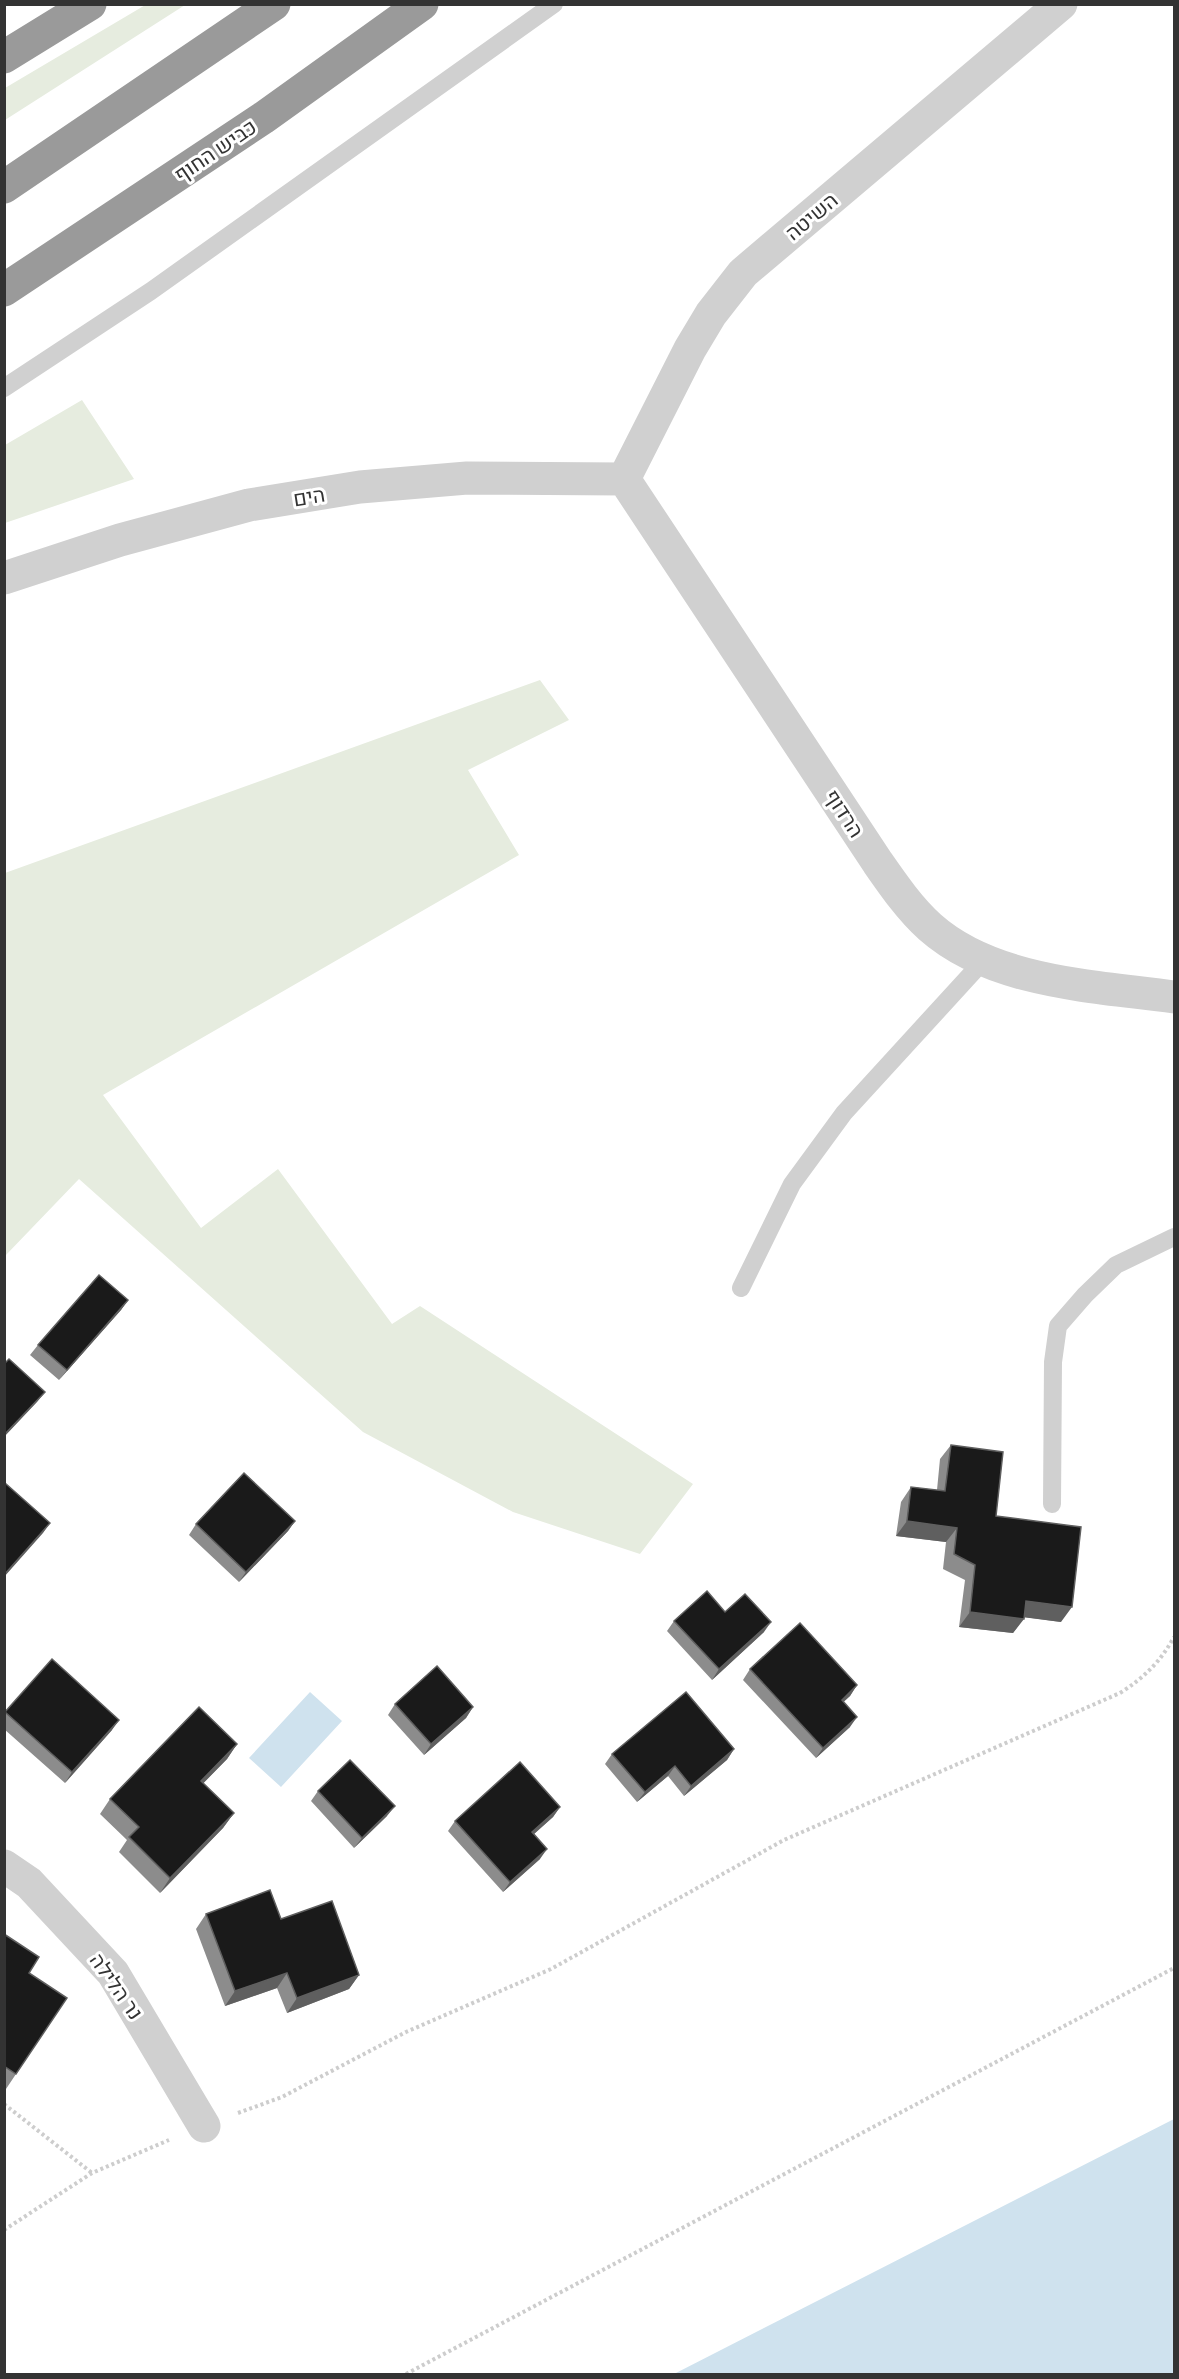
<svg xmlns="http://www.w3.org/2000/svg" width="1179" height="2379" font-family="'IBM Plex Sans',Heebo,sans-serif">
  <style>
    .green { fill: #e6ecdf }
    .water { fill: #cfe2ee }
    .lines { fill: none; stroke-linecap: round; stroke-linejoin: round }
    .path { stroke: #cdcdcd; stroke-width: 4; stroke-dasharray: 3 3; stroke-linecap: butt }
    .service { stroke: #d0d0d0; stroke-width: 18 }
    .minor { stroke: #d0d0d0; stroke-width: 33 }
    .motorway { stroke: #9a9a9a; stroke-width: 33 }
    .wall { fill: #8c8c8c }
    .shaded-wall { fill: #5f5f5f }
    .building { fill: #1a1a1a; stroke: #5f5f5f; stroke-width: 1.5 }
    .labels { text-anchor: middle; dominant-baseline: central; stroke-width: 6; stroke-linejoin: round; paint-order: stroke }
    .street-label { font-size: 21px; fill: #333; stroke: #fff }
  </style>
  <rect width="100%" height="100%" fill="#fff"/>
  <path class="green" d="M 147,4 L 185,5 L 5,120 L 5,88 Z
    M 82,400 L 134,479 L 5,523 L 5,445 Z
    M 540,680 L 569,720 L 468,770 L 519,855 L 103,1095 L 201,1228 L 278,1169 L 392,1324 L 420,1306 L 693,1484 L 640,1554 L 513,1512 L 363,1432 L 79,1179 L 5,1256 L 5,873 Z"/>
  <path class="water" d="M 310,1692 L 342,1721 L 281,1787 L 249,1758 Z
    M 1174,2119 L 1174,2374 L 674,2374 Z"/>
  <g class="lines">
    <path class="path" d="M 4,2104 L 92,2173
      M 238,2113 L 282,2097 L 406,2032 L 551,1969 L 784,1840 L 1120,1693 C 1144,1678 1161,1661 1174,1637
      M 4,2230 L 92,2173 L 169,2140
      M 406,2374 L 1174,1968"/>
    <path class="service" d="M 4,388 L 151,291 L 554,4
      M 741,1288 L 792,1184 L 844,1113 L 984,960
      M 1052,1504 L 1053,1362 L 1058,1326 L 1085,1295 L 1116,1265 L 1174,1237"/>
    <path class="minor" d="M 624,479 L 878,863 C 894,886 910,909 930,927 C 993,983 1095,986 1174,997
      M 624,479 L 690,349 L 711,314 L 743,273 L 1061,4
      M 4,578 L 120,540 L 249,505 L 360,487 L 467,478 L 624,479
      M 4,1866 L 29,1883 L 113,1973 L 204,2126"/>
    <path class="motorway" d="M 4,57 L 90,4
      M 4,187 L 274,4
      M 4,290 L 263,118 L 422,4"/>
  </g>
  <path class="wall" d="M 128,1300 L 121,1310 L 59,1380 L 30,1355 L 38,1345 Z
    M 951,1445 L 996,1516 L 1061,1622 L 1024,1617 L 1013,1633 L 959,1627 L 965,1580 L 943,1569 L 946,1542 L 896,1536 L 901,1502 L 911,1487 L 937,1490 L 940,1459 Z
    M 295,1521 L 288,1531 L 239,1582 L 189,1535 L 196,1524 Z
    M 725,1612 L 764,1632 L 712,1680 L 667,1631 L 674,1621 Z
    M 750,1669 L 857,1685 L 850,1696 L 843,1702 L 850,1727 L 816,1758 L 743,1680 Z
    M 395,1704 L 473,1707 L 466,1718 L 424,1755 L 388,1715 Z
    M 4,1712 L 112,1730 L 65,1783 L 4,1729 Z
    M 237,1744 L 227,1759 L 203,1783 L 234,1813 L 223,1828 L 160,1893 L 119,1852 L 127,1840 L 100,1814 L 110,1799 Z
    M 734,1749 L 727,1760 L 684,1796 L 668,1776 L 637,1802 L 605,1764 L 612,1754 Z
    M 318,1791 L 387,1816 L 354,1848 L 311,1801 Z
    M 560,1807 L 553,1817 L 534,1834 L 540,1859 L 503,1892 L 448,1831 L 455,1821 Z
    M 206,1914 L 281,1919 L 359,1975 L 349,1989 L 287,2013 L 277,1988 L 225,2006 L 196,1929 Z
    M 4,1934 L 29,1973 L 16,2074 L 6,2089 L 4,2088 Z"/>
  <path class="shaded-wall" d="M 128,1300 L 121,1310 L 59,1380 L 67,1370 Z
    M 45,1392 L 37,1402 L 4,1437 L 4,1435 Z
    M 295,1521 L 288,1531 L 239,1582 L 246,1572 Z
    M 907,1521 L 957,1528 L 946,1542 L 896,1536 Z
    M 50,1523 L 43,1533 L 4,1577 L 4,1575 Z
    M 1026,1601 L 1072,1607 L 1061,1622 L 1015,1616 Z
    M 970,1612 L 1024,1619 L 1013,1633 L 959,1627 Z
    M 771,1622 L 764,1632 L 712,1680 L 719,1669 Z
    M 857,1685 L 850,1696 L 835,1710 L 842,1700 Z
    M 473,1707 L 466,1718 L 424,1755 L 431,1744 Z
    M 857,1717 L 850,1727 L 816,1758 L 823,1748 Z
    M 119,1720 L 112,1730 L 65,1783 L 72,1772 Z
    M 237,1744 L 227,1759 L 191,1796 L 201,1781 Z
    M 734,1749 L 727,1760 L 684,1796 L 691,1786 Z
    M 675,1766 L 668,1776 L 637,1802 L 645,1792 Z
    M 395,1806 L 387,1816 L 354,1848 L 362,1838 Z
    M 560,1807 L 553,1817 L 525,1842 L 532,1832 Z
    M 234,1813 L 223,1828 L 160,1893 L 170,1878 Z
    M 547,1849 L 540,1859 L 503,1892 L 510,1882 Z
    M 287,1973 L 277,1988 L 225,2006 L 235,1991 Z
    M 359,1975 L 349,1989 L 287,2013 L 297,1998 Z"/>
  <path class="building" d="M 99,1275 L 128,1300 L 67,1370 L 38,1345 Z
    M 9,1359 L 45,1392 L 4,1435 L 4,1364 Z
    M 951,1445 L 1003,1452 L 996,1516 L 1081,1527 L 1072,1607 L 1026,1601 L 1024,1619 L 970,1612 L 975,1565 L 954,1554 L 957,1528 L 907,1521 L 911,1487 L 945,1491 Z
    M 244,1473 L 295,1521 L 246,1572 L 196,1524 Z
    M 5,1483 L 50,1523 L 4,1575 L 4,1484 Z
    M 707,1591 L 725,1612 L 745,1594 L 771,1622 L 719,1669 L 674,1621 Z
    M 800,1623 L 857,1685 L 842,1700 L 857,1717 L 823,1748 L 750,1669 Z
    M 52,1659 L 119,1720 L 72,1772 L 5,1712 Z
    M 437,1666 L 473,1707 L 431,1744 L 395,1704 Z
    M 686,1692 L 734,1749 L 691,1786 L 675,1766 L 645,1792 L 612,1754 Z
    M 199,1707 L 237,1744 L 201,1781 L 234,1813 L 170,1878 L 129,1837 L 139,1827 L 110,1799 Z
    M 350,1760 L 395,1806 L 362,1838 L 318,1791 Z
    M 520,1762 L 560,1807 L 532,1832 L 547,1849 L 510,1882 L 455,1821 Z
    M 270,1890 L 281,1919 L 332,1901 L 359,1975 L 297,1998 L 287,1973 L 235,1991 L 206,1914 Z
    M 4,1934 L 39,1957 L 29,1973 L 67,1998 L 16,2074 L 4,2066 Z"/>
  <g class="labels">
    <g class="street-label">
      <text transform="translate(215 150) rotate(-34)">כביש החוף</text>
      <text transform="translate(811 216) rotate(-40)">השיטה</text>
      <text transform="translate(309 496) rotate(-9)">הים</text>
      <text transform="translate(845 813) rotate(57)">הרדוף</text>
      <text transform="translate(117 1986) rotate(55)">נר הלילה</text>
    </g>
  </g>
  <rect width="1179" height="2379" fill="none" stroke="#333333" stroke-width="12"/>
</svg>
